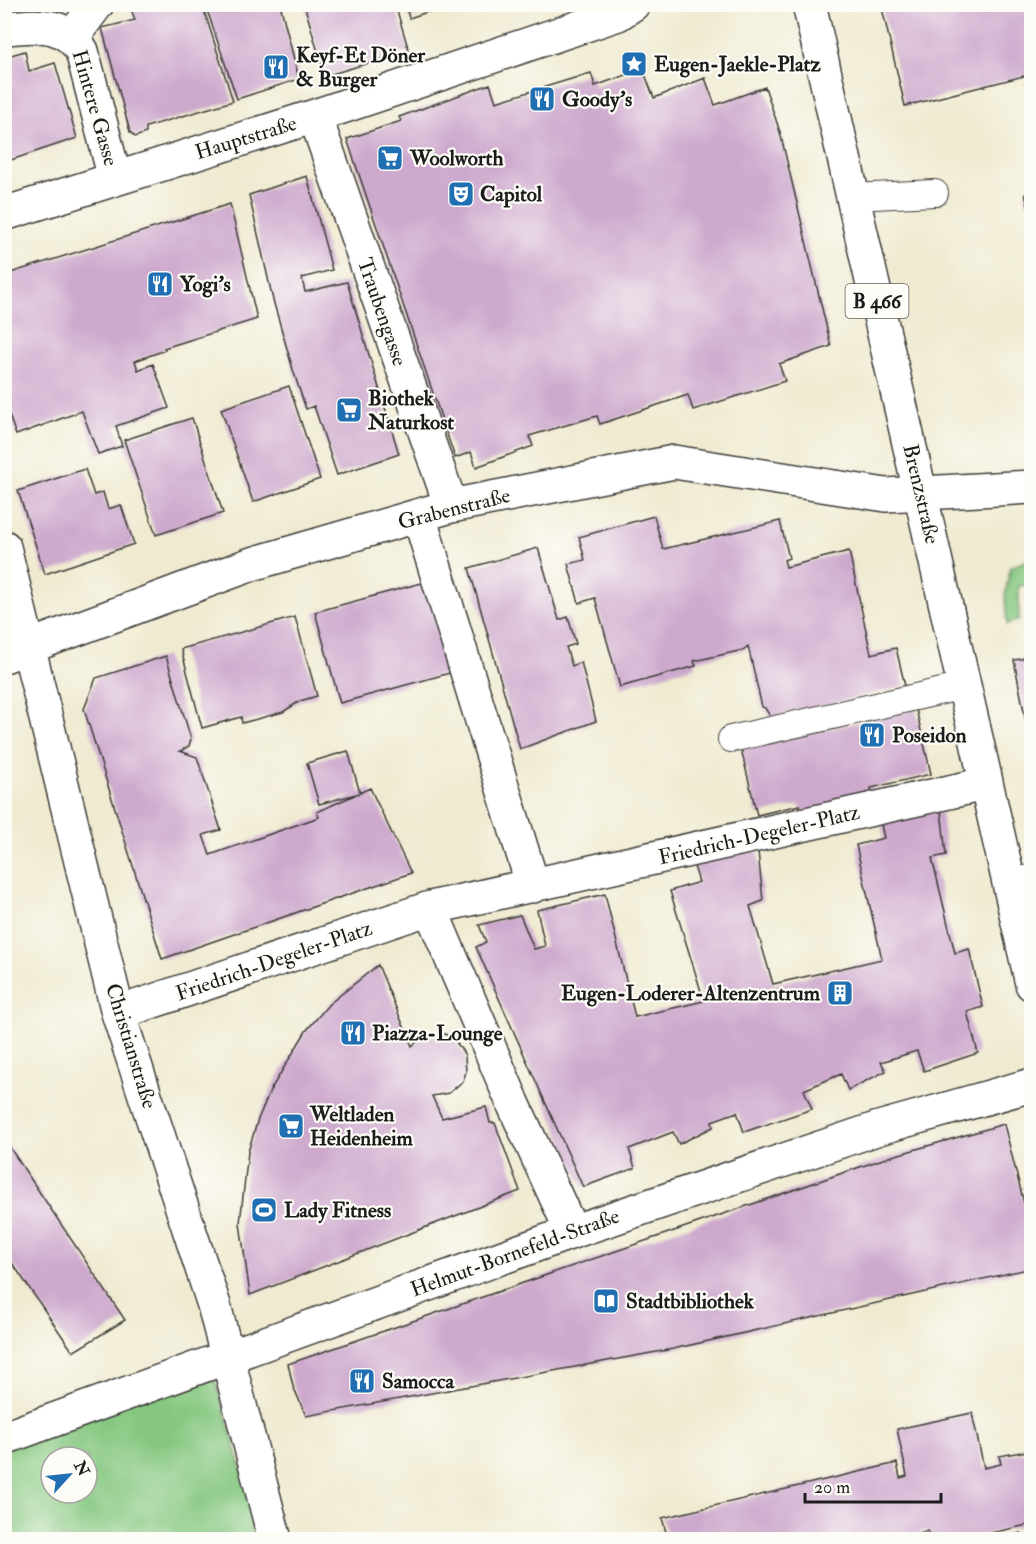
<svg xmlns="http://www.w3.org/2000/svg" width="1036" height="1544" font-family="'IM FELL Double Pica',serif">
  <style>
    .green { fill: #85c780; stroke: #50724e; stroke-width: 1.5; fill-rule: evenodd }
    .building { fill: #cda9cd }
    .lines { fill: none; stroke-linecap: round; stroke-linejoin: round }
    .lane-casing { stroke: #3c3b37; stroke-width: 28 }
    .street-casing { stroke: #3c3b37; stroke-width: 36 }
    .primary-casing { stroke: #3c3b37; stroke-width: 36 }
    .lane { stroke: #fff; stroke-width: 26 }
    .street { stroke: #fff; stroke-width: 33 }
    .primary { stroke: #fff; stroke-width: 33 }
    .labels { text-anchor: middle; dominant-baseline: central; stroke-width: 4.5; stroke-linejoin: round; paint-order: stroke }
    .shield { fill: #fdfcf7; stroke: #605f5e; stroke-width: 1.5 }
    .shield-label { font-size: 20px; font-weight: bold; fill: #1c1c1c }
    .poi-label { font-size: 21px; font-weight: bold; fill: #1c1c1c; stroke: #fdfcf7; text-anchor: start }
    .street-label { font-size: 21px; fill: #1c1c1c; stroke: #fdfcf7 }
  </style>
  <rect width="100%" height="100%" fill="#fdfcf7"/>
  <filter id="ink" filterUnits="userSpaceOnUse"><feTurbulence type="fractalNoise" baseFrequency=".0167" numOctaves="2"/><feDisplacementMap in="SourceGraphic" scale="12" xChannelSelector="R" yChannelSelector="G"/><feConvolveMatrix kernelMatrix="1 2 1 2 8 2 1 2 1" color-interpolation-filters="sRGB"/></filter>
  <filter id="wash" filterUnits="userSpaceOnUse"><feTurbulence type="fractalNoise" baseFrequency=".008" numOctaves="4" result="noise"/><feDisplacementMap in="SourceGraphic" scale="24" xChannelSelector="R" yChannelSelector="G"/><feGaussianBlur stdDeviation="1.35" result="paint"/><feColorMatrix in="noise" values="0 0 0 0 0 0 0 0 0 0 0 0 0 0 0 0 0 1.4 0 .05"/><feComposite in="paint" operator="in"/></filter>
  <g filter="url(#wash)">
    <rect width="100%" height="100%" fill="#efead0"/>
    <path class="green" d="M 1031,559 L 1031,584 L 1019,586 L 1019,619 L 1007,625 L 1005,596 L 1010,567 Z
      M 211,1366 L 263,1539 L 5,1539 L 4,1438 ZM 51,1457 L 87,1457 L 87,1493 L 51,1493 Z"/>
    <g id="blocks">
      <path class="building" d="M 202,4 L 233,101 L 146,127 L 146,133 L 135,137 L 130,132 L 102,28 L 135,20 L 130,6 L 117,10 L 116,5 Z
        M 205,4 L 280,4 L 299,79 L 237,99 Z
        M 304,4 L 395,4 L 409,51 L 325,76 Z
        M 405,4 L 449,4 L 449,5 L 409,18 Z
        M 881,4 L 1032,4 L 1032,74 L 905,106 Z
        M 25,51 L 29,71 L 55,63 L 77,138 L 11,160 L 4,130 L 4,57 Z
        M 643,69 L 654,98 L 705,78 L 715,105 L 765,87 L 780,132 L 831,346 L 779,364 L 785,381 L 693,410 L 688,395 L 600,424 L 597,416 L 529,436 L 533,446 L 476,467 L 471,452 L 455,458 L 347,139 L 401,121 L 399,117 L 490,84 L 496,102 L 591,73 L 595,86 Z
        M 307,176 L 332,270 L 302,278 L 305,292 L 347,282 L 399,454 L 337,475 L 314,406 L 306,409 L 294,373 L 273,300 L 249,195 Z
        M 1032,192 L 1032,209 L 1029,209 L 1025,194 Z
        M 230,204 L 257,319 L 164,348 L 165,350 L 135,361 L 138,370 L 153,364 L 169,408 L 116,426 L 122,446 L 98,454 L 82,411 L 16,435 L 4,401 L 4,389 L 8,388 L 4,379 L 4,275 Z
        M 289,386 L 320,479 L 253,502 L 221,409 Z
        M 192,418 L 223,513 L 156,535 L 124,440 Z
        M 85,469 L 94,495 L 103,492 L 108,509 L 121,505 L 134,544 L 45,574 L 18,491 Z
        M 654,516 L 663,549 L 780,521 L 789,558 L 784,560 L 786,567 L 849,551 L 871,654 L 896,648 L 905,686 L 771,718 L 765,708 L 762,707 L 748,646 L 743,650 L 694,661 L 696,666 L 620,687 L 595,598 L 579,603 L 568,564 L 585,560 L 579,537 Z
        M 538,548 L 559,620 L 568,617 L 576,644 L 566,647 L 572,666 L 581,662 L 596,721 L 520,749 L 469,568 Z
        M 425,582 L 450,673 L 340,703 L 315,612 Z
        M 295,617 L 317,696 L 300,701 L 283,712 L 242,723 L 241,717 L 202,728 L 181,649 Z
        M 166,656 L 191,739 L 189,746 L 180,751 L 197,757 L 221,830 L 203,835 L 210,855 L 319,817 L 317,812 L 370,788 L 411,873 L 162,959 L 84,709 L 96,678 Z
        M 1032,657 L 1032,748 L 1031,748 L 1014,660 Z
        M 916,709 L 931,774 L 871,788 L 872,793 L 802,815 L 800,805 L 757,815 L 741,749 Z
        M 348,751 L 360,793 L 319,804 L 307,763 Z
        M 941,810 L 946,855 L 932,858 L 955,953 L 969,949 L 983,1007 L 967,1012 L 978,1053 L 924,1071 L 917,1051 L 881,1062 L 886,1071 L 848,1090 L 841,1074 L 804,1090 L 812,1109 L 744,1132 L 737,1112 L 712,1121 L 713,1127 L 679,1144 L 673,1132 L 629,1149 L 635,1168 L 583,1187 L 476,947 L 486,942 L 479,925 L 520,915 L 534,949 L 545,946 L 537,910 L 605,894 L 635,1017 L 704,1001 L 670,891 L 699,882 L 691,857 L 758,851 L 763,901 L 750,906 L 773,984 L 882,959 L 856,845 L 884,838 L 879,815 Z
        M 378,965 L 412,1046 L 425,1035 L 445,1034 L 454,1039 L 465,1055 L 466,1072 L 463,1081 L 449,1093 L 432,1096 L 442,1118 L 486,1107 L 490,1123 L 495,1123 L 520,1191 L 250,1295 L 240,1223 L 248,1152 L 258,1119 L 271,1089 L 306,1031 L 329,1004 Z
        M 1004,1124 L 1032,1235 L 1032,1268 L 673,1349 L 306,1416 L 293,1386 L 288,1364 L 889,1157 Z
        M 4,1139 L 125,1320 L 73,1352 L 4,1251 Z
        M 972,1413 L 984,1468 L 1001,1464 L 999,1456 L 1032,1450 L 1032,1524 L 959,1540 L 930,1540 L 928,1531 L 919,1533 L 921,1540 L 663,1540 L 661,1533 L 666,1532 L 662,1518 L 897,1463 L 900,1478 L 907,1476 L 897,1429 Z
        M 1021,1533 L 1024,1540 L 999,1540 L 999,1539 Z"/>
    </g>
  </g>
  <g filter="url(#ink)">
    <use href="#blocks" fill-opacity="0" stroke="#3c3b37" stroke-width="1.5"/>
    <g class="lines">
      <defs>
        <path id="lane" d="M 853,197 L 935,193
          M 731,739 L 964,686
          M 1008,881 L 1032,878"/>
        <path id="street" d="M 4,28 C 37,26 63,20 82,51 L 115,179
          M 73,36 L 97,4
          M 315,116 L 451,506
          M 4,214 L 315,116 L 618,14 L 633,4
          M 419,516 L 533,886
          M 4,547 L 118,1013 L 214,1305 L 275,1540
          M 4,656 L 252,564 L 451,506 L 674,462 L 886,495 L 1032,487
          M 430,908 L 513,1103 L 572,1232
          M 118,1013 L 430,908 L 985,784
          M 4,1438 L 572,1232 L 879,1128 L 1032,1085"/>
        <path id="primary" d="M 809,4 L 1032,984"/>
      </defs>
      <use href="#lane" class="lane-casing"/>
      <use href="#street" class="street-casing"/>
      <use href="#primary" class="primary-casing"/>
      <use href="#lane" class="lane"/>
      <use href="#street" class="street"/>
      <use href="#primary" class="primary"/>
    </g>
  </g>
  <defs>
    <symbol id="sight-square" viewBox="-11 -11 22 22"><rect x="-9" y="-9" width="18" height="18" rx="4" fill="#1f6fb2" stroke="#fdfcf7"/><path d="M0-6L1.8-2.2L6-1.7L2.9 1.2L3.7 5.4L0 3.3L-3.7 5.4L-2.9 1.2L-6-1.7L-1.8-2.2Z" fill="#fff"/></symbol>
    <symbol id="restaurant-square" viewBox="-11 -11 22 22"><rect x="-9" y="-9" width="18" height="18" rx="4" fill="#1f6fb2" stroke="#fdfcf7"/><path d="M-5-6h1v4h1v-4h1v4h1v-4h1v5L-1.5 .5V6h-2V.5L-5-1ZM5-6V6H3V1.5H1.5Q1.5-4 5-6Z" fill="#fff"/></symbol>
    <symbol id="supermarket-square" viewBox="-11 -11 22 22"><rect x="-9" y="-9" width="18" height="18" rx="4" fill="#1f6fb2" stroke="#fdfcf7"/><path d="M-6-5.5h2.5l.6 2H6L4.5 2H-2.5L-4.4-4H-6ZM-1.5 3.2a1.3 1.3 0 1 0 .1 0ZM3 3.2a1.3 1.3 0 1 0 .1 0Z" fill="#fff"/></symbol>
    <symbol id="theatre-square" viewBox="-11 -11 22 22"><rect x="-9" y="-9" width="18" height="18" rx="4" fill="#1f6fb2" stroke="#fdfcf7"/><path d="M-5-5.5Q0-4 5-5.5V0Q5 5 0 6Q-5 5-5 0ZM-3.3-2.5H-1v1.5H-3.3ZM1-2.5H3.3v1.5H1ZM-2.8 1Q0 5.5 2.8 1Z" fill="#fff"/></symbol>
    <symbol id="building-square" viewBox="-11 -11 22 22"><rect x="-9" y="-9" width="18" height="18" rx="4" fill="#1f6fb2" stroke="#fdfcf7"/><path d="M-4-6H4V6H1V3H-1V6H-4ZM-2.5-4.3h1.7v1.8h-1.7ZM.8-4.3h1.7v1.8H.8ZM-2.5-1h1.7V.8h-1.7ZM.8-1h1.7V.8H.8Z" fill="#fff"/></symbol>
    <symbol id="stadium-square" viewBox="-11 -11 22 22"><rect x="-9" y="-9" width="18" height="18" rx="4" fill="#1f6fb2" stroke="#fdfcf7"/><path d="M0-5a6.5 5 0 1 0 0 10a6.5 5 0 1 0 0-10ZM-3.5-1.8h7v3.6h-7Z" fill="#fff"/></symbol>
    <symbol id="library-square" viewBox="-11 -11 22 22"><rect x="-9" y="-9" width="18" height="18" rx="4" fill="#1f6fb2" stroke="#fdfcf7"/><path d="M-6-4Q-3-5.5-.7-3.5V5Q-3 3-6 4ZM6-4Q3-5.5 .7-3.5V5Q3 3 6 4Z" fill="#fff"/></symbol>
  </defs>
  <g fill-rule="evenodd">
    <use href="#sight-square" x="619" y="49" width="30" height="30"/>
    <use href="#restaurant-square" x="261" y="52" width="30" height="30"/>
    <use href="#restaurant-square" x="527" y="84" width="30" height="30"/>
    <use href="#supermarket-square" x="375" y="143" width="30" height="30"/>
    <use href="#theatre-square" x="446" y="179" width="30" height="30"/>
    <use href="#restaurant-square" x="145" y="269" width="30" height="30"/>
    <use href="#supermarket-square" x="334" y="395" width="30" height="30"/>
    <use href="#restaurant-square" x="857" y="720" width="30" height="30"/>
    <use href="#building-square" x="825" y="978" width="30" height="30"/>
    <use href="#restaurant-square" x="338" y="1018" width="30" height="30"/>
    <use href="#supermarket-square" x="276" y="1111" width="30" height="30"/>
    <use href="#stadium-square" x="249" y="1195" width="30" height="30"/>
    <use href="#library-square" x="591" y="1286" width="30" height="30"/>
    <use href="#restaurant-square" x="347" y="1366" width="30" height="30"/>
  </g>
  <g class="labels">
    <rect class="shield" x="845.5" y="284" width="63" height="34" rx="4.5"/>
    <g class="shield-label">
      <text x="877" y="301">B 466</text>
    </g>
    <g class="poi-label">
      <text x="296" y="55">Keyf-Et Döner<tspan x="296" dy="24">&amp; Burger</tspan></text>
      <text x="654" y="64">Eugen-Jaekle-Platz</text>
      <text x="562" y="99">Goody's</text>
      <text x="410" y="158">Woolworth</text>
      <text x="480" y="194">Capitol</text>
      <text x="180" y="284">Yogi's</text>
      <text x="368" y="398">Biothek<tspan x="368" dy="24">Naturkost</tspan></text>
      <text x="892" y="735">Poseidon</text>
      <text x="820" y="993" text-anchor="end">Eugen-Loderer-Altenzentrum</text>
      <text x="372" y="1033">Piazza-Lounge</text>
      <text x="310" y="1114">Weltladen<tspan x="310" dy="24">Heidenheim</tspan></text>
      <text x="284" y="1210">Lady Fitness</text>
      <text x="626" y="1301">Stadtbibliothek</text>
      <text x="382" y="1381">Samocca</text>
    </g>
    <g class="street-label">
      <text transform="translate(95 108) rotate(74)">Hintere Gasse</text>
      <text transform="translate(246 138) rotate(-17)">Hauptstraße</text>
      <text transform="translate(382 312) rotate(71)">Traubengasse</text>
      <text transform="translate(921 494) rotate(77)">Brenzstraße</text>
      <text transform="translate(454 509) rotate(-14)">Grabenstraße</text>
      <text transform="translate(759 835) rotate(-13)">Friedrich-Degeler-Platz</text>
      <text transform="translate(274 961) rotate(-19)">Friedrich-Degeler-Platz</text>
      <text transform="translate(131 1046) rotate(73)">Christianstraße</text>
      <text transform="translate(515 1253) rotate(-20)">Helmut-Bornefeld-Straße</text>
    </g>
  </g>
  <rect width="1036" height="1544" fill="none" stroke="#fdfcf7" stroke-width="24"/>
  <g transform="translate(69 1475) rotate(63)"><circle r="28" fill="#fdfcf7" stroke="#a3a29f" stroke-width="1.5"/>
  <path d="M0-4.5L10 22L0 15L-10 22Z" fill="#1f6fb2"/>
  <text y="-9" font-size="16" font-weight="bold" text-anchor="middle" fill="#1c1c1c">N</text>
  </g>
  <path d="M805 1493v9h136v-9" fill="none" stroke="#1c1c1c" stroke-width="3"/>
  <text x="814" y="1493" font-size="18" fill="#1c1c1c" stroke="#fdfcf7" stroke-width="4.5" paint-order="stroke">20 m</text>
</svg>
